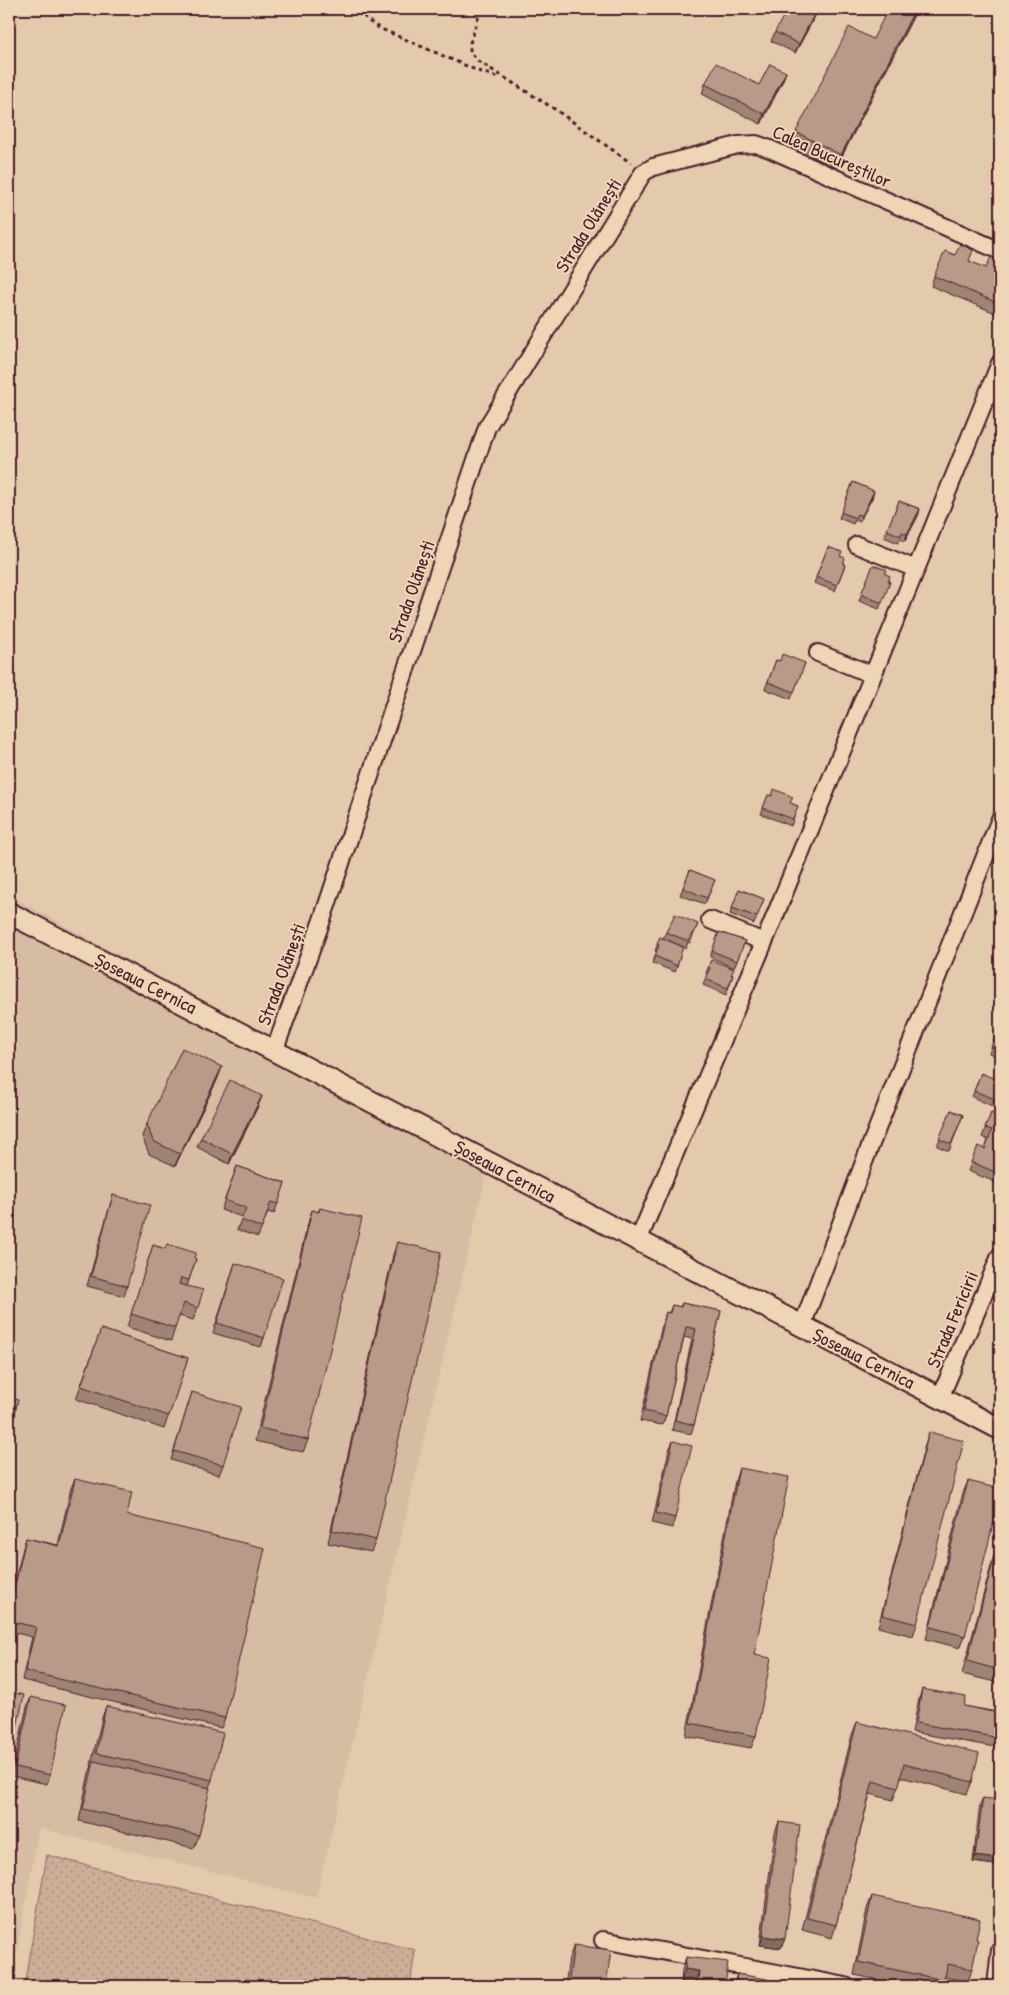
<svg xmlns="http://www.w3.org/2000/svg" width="1009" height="1995" font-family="'Patrick Hand',sans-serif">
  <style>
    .built { fill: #d6bca2 }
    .grass { fill: url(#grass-dots); stroke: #8a6661 }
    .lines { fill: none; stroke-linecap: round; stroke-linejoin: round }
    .minor-casing { stroke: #4a1f2b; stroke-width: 20 }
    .tertiary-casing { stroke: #4a1f2b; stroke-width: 24 }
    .path { stroke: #4a1f2b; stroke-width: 3; stroke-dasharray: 4 4; stroke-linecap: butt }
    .minor { stroke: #edd5b5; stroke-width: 16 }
    .tertiary { stroke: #edd5b5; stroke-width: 20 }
    .wall { fill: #9e8475; stroke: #4a1f2b }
    .shaded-wall { fill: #816c5f; stroke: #4a1f2b }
    .building { fill: #b89a88; stroke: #4a1f2b }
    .labels { text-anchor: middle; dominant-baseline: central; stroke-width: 4; stroke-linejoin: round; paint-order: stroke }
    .street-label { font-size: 19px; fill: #4a1f2b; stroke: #edd5b5 }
  </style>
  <defs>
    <pattern id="grass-dots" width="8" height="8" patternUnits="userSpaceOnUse" patternTransform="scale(1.25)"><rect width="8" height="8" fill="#caae97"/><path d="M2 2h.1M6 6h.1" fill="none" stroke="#a68d7b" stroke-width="1.8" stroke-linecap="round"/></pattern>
  </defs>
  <rect width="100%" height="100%" fill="#e3caad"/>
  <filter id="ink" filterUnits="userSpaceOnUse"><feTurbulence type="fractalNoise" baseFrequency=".02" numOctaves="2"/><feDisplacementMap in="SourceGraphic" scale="10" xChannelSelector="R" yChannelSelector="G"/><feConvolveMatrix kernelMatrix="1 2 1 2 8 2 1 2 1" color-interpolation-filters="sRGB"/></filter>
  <g filter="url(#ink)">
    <path class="built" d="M 9,895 L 263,1034 L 491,1154 L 316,1898 L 39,1828 L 11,1986 L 9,1986 Z"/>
    <path class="grass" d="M 47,1855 L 415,1950 L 410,1986 L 24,1986 Z"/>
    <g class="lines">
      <defs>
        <path id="minor" d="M 857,545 L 916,569
          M 818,653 L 873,675
          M 710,920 L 764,942
          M 275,1049 L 322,920 L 487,427 L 643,173 L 653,167 L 738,145 L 756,144 L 770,149 L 1000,251
          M 638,1241 L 770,928 L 1000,363
          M 802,1326 L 869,1149 L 1000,819
          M 940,1398 L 1000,1256
          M 603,1940 L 846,1986
          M 996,1986 L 1000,1950"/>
        <path id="tertiary" d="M 9,913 C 340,1084 670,1257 1000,1429"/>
      </defs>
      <use href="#minor" class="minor-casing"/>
      <use href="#tertiary" class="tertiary-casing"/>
      <path class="path" d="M 359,9 L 367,20 L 379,28 L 478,71 L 500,78
        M 481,9 L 470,43 L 470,52 L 478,61 L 556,110 L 631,163"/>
      <use href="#minor" class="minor"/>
      <use href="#tertiary" class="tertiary"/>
    </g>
    <path class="wall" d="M 819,9 L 795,53 L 771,41 L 775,32 Z
      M 914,15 L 836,168 L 791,145 L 796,132 L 873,39 Z
      M 786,72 L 782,82 L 761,124 L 702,94 L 705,84 L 759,85 Z
      M 969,261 L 986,268 L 1000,261 L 1000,315 L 931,286 L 934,276 Z
      M 853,482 L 874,491 L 872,498 L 859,522 L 855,520 L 853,524 L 839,518 Z
      M 899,501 L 920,509 L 918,516 L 905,541 L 900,539 L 898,543 L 884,537 Z
      M 828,547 L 840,556 L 843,564 L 845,565 L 835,591 L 814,583 Z
      M 873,565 L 885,574 L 888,582 L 890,582 L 879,609 L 859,601 Z
      M 776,660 L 780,661 L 805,663 L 791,699 L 765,689 Z
      M 768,795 L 798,806 L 791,826 L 761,814 Z
      M 690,870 L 715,880 L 705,904 L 680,895 Z
      M 739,889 L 764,899 L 754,924 L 730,914 Z
      M 698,924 L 690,943 L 688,942 L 686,948 L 663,938 L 666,932 Z
      M 719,932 L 745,941 L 734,968 L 710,957 Z
      M 660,937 L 677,966 L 675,972 L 652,963 L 657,952 L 655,951 Z
      M 711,960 L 733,975 L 726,995 L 703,985 L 707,974 L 706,973 Z
      M 1000,1020 L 1000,1028 L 998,1027 Z
      M 998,1029 L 1000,1030 L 1000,1058 L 989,1053 Z
      M 222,1067 L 217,1080 L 175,1166 L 149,1154 L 142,1136 L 147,1124 Z
      M 981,1073 L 1000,1085 L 992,1106 L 972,1097 Z
      M 262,1096 L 258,1106 L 229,1164 L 197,1147 L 201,1138 Z
      M 951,1110 L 963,1115 L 949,1151 L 937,1146 Z
      M 991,1113 L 1000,1117 L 1000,1184 L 968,1171 L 978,1146 L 985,1149 L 988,1140 L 982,1137 Z
      M 237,1166 L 285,1183 L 274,1214 L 268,1212 L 258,1237 L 237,1230 L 242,1217 L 221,1210 Z
      M 113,1195 L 127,1286 L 124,1296 L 87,1286 L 110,1205 Z
      M 320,1208 L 308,1440 L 303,1452 L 255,1441 L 308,1223 L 312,1210 L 318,1212 Z
      M 397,1242 L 376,1540 L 371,1552 L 328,1543 L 393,1255 Z
      M 153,1245 L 196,1259 L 187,1286 L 198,1308 L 193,1320 L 179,1316 L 171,1341 L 127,1327 Z
      M 235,1263 L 264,1338 L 261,1347 L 213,1333 Z
      M 682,1303 L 721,1311 L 694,1425 L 691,1434 L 672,1430 L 692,1339 L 684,1337 L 666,1416 L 662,1425 L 640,1421 L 663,1321 L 666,1312 L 669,1313 L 672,1305 L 680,1307 Z
      M 101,1329 L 188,1358 L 164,1429 L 76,1399 Z
      M 192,1392 L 223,1465 L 219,1475 L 171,1460 Z
      M 929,1432 L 917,1624 L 913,1636 L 878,1627 L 925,1445 Z
      M 673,1441 L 675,1518 L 672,1528 L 652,1523 L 669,1450 Z
      M 739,1468 L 754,1655 L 756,1736 L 751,1748 L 686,1736 L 735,1481 Z
      M 75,1479 L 127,1515 L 225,1718 L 221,1728 L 22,1680 L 32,1637 L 9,1631 L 9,1606 L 23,1548 L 26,1538 L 58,1545 L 71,1488 Z
      M 968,1481 L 965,1636 L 960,1648 L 926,1639 L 963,1493 Z
      M 999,1539 L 1000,1539 L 1000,1679 L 996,1678 L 995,1682 L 962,1674 L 995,1551 Z
      M 922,1689 L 964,1706 L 997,1712 L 1000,1699 L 1000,1748 L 912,1732 L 919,1699 Z
      M 31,1697 L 50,1775 L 47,1784 L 11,1776 L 27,1707 Z
      M 106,1706 L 212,1780 L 209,1787 L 199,1835 L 194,1848 L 79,1821 L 89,1773 L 92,1766 L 91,1765 L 102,1718 Z
      M 857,1722 L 972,1782 L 967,1794 L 901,1777 L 893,1800 L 870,1794 L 836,1925 L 832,1938 L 802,1930 L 852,1735 Z
      M 983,1798 L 998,1859 L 995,1865 L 973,1862 L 980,1804 Z
      M 779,1822 L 781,1948 L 760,1945 L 775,1832 Z
      M 872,1896 L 976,1939 L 972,1969 L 968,1982 L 945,1977 L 942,1986 L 909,1986 L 854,1975 L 867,1909 Z
      M 574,1945 L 606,1986 L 565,1986 L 569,1958 Z
      M 686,1957 L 725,1986 L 687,1986 L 689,1983 L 681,1982 L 682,1970 Z
      M 737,1974 L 766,1986 L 733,1986 Z"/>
    <path class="shaded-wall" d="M 817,9 L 819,9 L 795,53 L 799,44 Z
      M 915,9 L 916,9 L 914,15 L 836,168 L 841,155 Z
      M 786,72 L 782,82 L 761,124 L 764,114 Z
      M 874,491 L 872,498 L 859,522 L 862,516 Z
      M 920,509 L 918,516 L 905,541 L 907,534 Z
      M 222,1067 L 217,1080 L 175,1166 L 180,1154 Z
      M 262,1096 L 258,1106 L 229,1164 L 232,1154 Z
      M 975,1856 L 998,1859 L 995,1865 L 973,1862 Z
      M 763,1936 L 785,1939 L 781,1948 L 760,1945 Z
      M 685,1969 L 699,1971 L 695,1983 L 681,1982 Z"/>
    <path class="building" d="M 787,9 L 817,9 L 799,44 L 775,32 Z
      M 888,9 L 915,9 L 841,155 L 796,132 L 849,27 L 873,39 Z
      M 716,63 L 759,85 L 770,64 L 786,72 L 764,114 L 705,84 Z
      M 960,244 L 973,250 L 969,261 L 986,268 L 991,257 L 1000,261 L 1000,304 L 934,276 L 945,251 L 955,255 Z
      M 853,482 L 874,491 L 862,516 L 857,514 L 855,518 L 841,512 Z
      M 899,501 L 920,509 L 907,534 L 902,532 L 901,536 L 887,530 Z
      M 828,547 L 842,552 L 840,556 L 845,558 L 843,564 L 845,565 L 837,585 L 816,577 Z
      M 873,565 L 887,570 L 885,574 L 890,576 L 888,582 L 890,582 L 882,603 L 861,594 Z
      M 782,654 L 805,663 L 794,692 L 768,682 L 776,660 L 780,661 Z
      M 774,789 L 793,797 L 790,803 L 798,806 L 793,819 L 763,808 L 768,795 L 772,796 Z
      M 690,870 L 715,880 L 707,898 L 683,888 Z
      M 739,889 L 764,899 L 757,917 L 732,908 Z
      M 675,914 L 698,924 L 692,936 L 691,935 L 688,941 L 666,932 Z
      M 719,932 L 745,941 L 737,961 L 712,951 Z
      M 660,937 L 683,947 L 677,966 L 655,956 L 659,945 L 657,944 Z
      M 711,960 L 734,969 L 731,975 L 733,975 L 728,988 L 705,979 L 710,968 L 708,967 Z
      M 998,1029 L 1000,1030 L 1000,1050 L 991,1047 Z
      M 182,1048 L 222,1067 L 180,1154 L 153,1141 L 147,1124 Z
      M 981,1073 L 1000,1081 L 1000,1085 L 995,1099 L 974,1091 Z
      M 230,1080 L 262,1096 L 232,1154 L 201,1138 Z
      M 951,1110 L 963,1115 L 951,1144 L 939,1139 Z
      M 991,1113 L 1000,1117 L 1000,1174 L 971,1162 L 978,1146 L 985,1149 L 992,1130 L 985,1128 Z
      M 237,1166 L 285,1183 L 278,1204 L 271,1202 L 262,1228 L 241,1220 L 246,1208 L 225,1200 Z
      M 113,1195 L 150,1205 L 127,1286 L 91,1276 Z
      M 320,1208 L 362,1218 L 308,1440 L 260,1428 L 312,1210 L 319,1212 Z
      M 397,1242 L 441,1252 L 376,1540 L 332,1530 Z
      M 167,1244 L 196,1253 L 194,1258 L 196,1259 L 189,1280 L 181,1278 L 179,1284 L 203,1290 L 198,1308 L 184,1303 L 175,1328 L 131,1314 L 153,1245 L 165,1249 Z
      M 235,1263 L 283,1278 L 264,1338 L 217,1323 Z
      M 682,1303 L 721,1311 L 694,1425 L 675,1420 L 696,1329 L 686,1327 L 666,1416 L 644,1411 L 666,1312 L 670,1313 L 672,1305 L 681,1307 Z
      M 101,1329 L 188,1358 L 169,1416 L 81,1386 Z
      M 192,1392 L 241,1407 L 223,1465 L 174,1451 Z
      M 9,1398 L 18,1400 L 9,1439 Z
      M 929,1432 L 964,1441 L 917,1624 L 882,1615 Z
      M 673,1441 L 692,1446 L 675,1518 L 656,1513 Z
      M 739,1468 L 789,1477 L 754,1655 L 771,1658 L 756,1736 L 690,1723 Z
      M 75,1479 L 132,1492 L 127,1515 L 265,1548 L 225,1718 L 25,1671 L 36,1627 L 9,1621 L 9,1611 L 26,1538 L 59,1546 Z
      M 968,1481 L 1000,1489 L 1000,1497 L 965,1636 L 930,1627 Z
      M 999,1539 L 1000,1539 L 1000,1667 L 999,1670 L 967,1661 Z
      M 922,1689 L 966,1697 L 964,1706 L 998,1713 L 1000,1702 L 1000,1738 L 916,1723 Z
      M 9,1692 L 24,1695 L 9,1763 Z
      M 31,1697 L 66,1705 L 50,1775 L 15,1767 Z
      M 106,1706 L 223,1733 L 212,1780 L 96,1753 Z
      M 857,1722 L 979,1753 L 972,1782 L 904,1764 L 898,1788 L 873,1781 L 836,1925 L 807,1918 Z
      M 94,1761 L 210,1788 L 199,1835 L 83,1809 Z
      M 983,1798 L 1000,1800 L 995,1846 L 999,1847 L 998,1859 L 975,1856 Z
      M 779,1822 L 800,1825 L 785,1939 L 763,1936 Z
      M 872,1896 L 980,1919 L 976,1939 L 978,1940 L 972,1969 L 948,1964 L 944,1980 L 858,1962 Z
      M 574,1945 L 611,1950 L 606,1986 L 568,1986 Z
      M 686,1957 L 728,1962 L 725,1986 L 688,1986 L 689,1982 L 698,1984 L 699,1971 L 685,1969 Z
      M 737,1974 L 767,1979 L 766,1986 L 735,1986 Z"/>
  </g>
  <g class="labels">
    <g class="street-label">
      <text transform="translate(832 156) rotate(24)">Calea Bucureștilor</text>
      <text transform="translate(588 225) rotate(-58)">Strada Olănești</text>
      <text transform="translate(411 591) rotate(-71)">Strada Olănești</text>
      <text transform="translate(281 974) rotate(-70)">Strada Olănești</text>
      <text transform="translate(146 983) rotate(27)">Șoseaua Cernica</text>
      <text transform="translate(505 1171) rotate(28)">Șoseaua Cernica</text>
      <text transform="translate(952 1319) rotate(-67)">Strada Fericirii</text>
      <text transform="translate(864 1358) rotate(27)">Șoseaua Cernica</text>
    </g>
  </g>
  <rect width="1009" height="1995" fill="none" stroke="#edd5b5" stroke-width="30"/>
  <rect x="15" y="15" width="979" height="1965" fill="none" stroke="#4a1f2b" stroke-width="2" filter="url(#ink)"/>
</svg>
